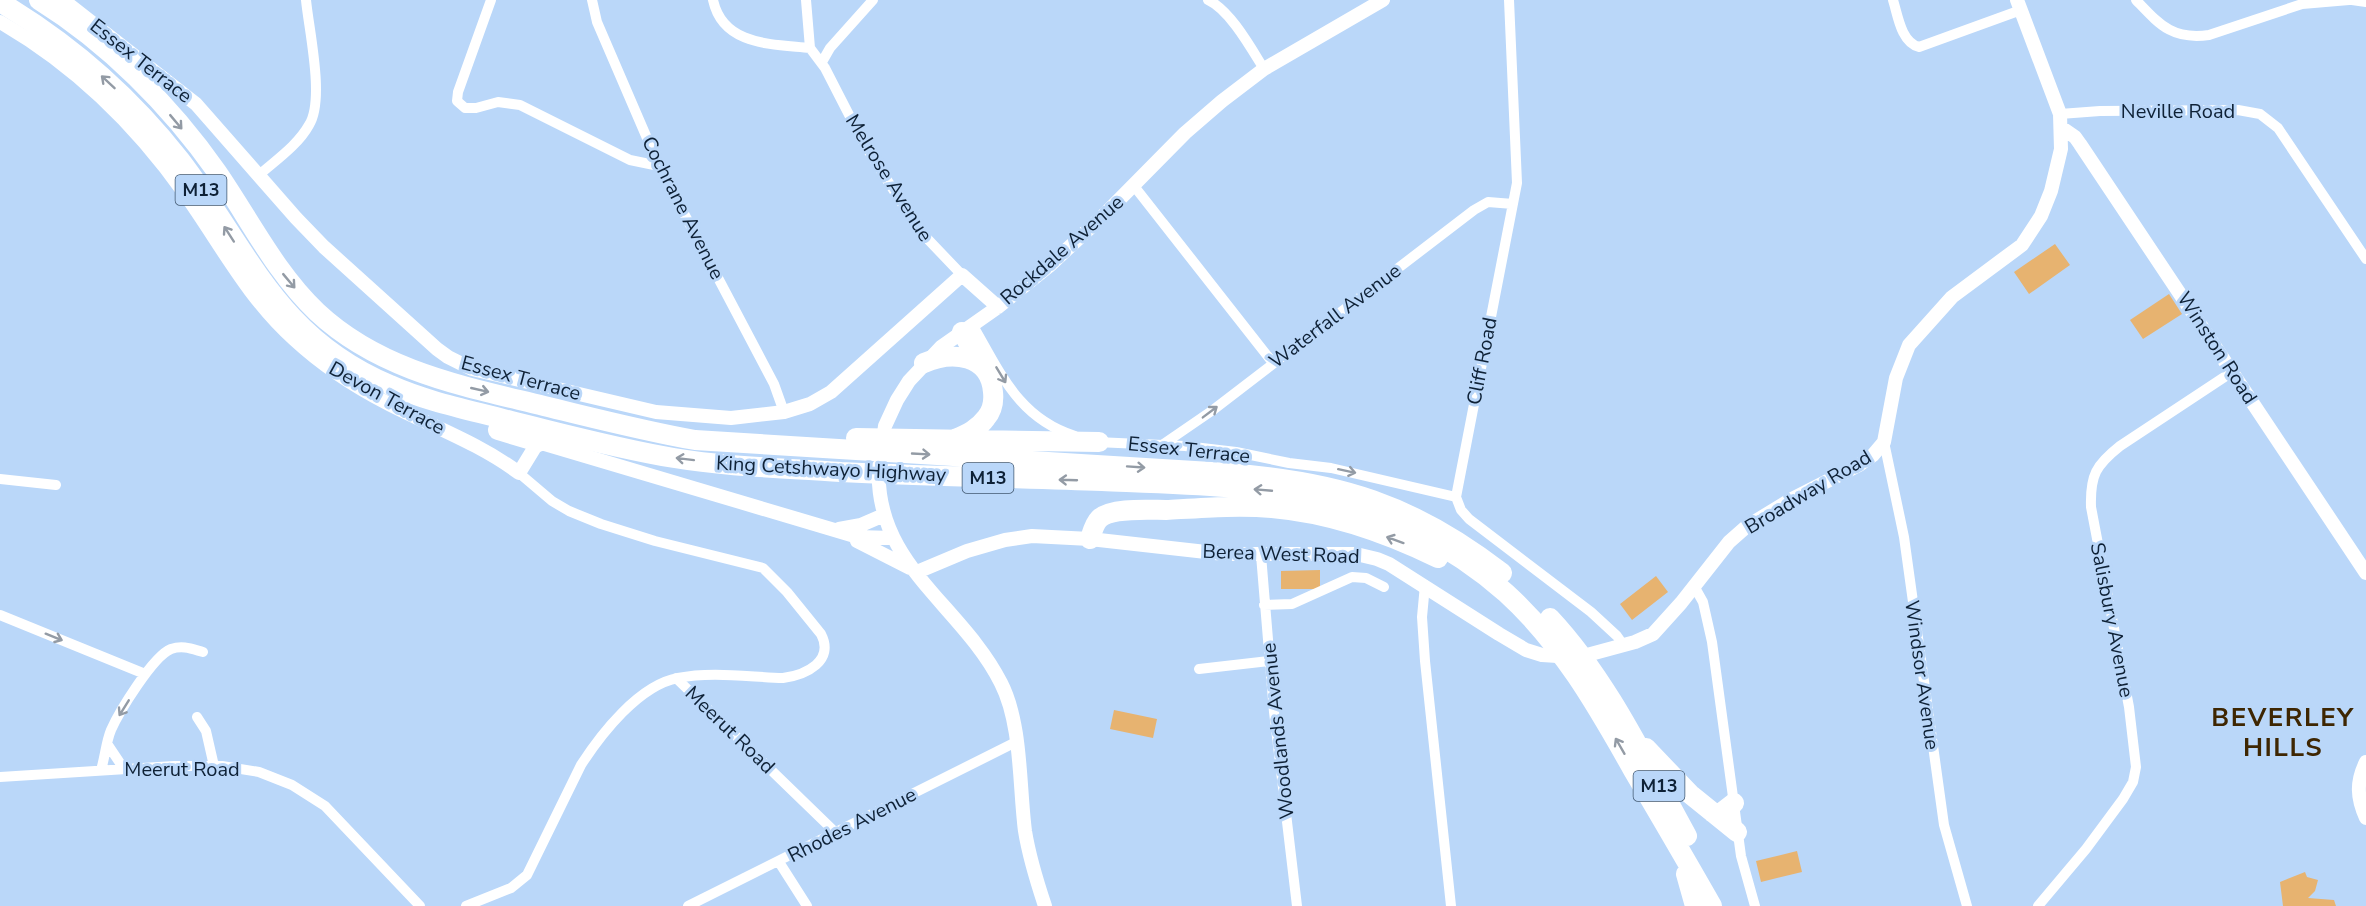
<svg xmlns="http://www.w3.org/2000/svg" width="2366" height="906" font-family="'Nunito Sans',sans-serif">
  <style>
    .green { fill: #e7b370 }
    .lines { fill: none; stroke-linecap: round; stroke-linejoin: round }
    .minor { stroke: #fff; stroke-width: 10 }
    .tertiary { stroke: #fff; stroke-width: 14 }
    .motorway { stroke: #fff; stroke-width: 20 }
    .oneway { stroke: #939ba5 }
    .labels { text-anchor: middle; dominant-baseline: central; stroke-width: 6; stroke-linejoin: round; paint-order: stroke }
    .shield { fill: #bad7f9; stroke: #425870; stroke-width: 1.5 }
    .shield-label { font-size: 18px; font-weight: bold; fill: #0e2136 }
    .street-label { font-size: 20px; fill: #0e2136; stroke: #bad7f9 }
    .district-label { font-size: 26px; font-weight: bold; letter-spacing: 1.5px; fill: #3e2602; stroke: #bad7f9 }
  </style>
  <rect width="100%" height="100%" fill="#bad7f9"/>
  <path class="green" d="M 2055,244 L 2070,265 L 2029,294 L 2014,272 Z
    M 2169,294 L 2182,314 L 2143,339 L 2130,320 Z
    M 1320,570 L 1320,589 L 1281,589 L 1281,571 Z
    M 1656,576 L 1668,592 L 1632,620 L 1620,604 Z
    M 1114,710 L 1157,719 L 1153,738 L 1110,729 Z
    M 1797,851 L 1802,872 L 1761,882 L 1756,861 Z
    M 2305,872 L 2307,877 L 2318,880 L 2315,891 L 2308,898 L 2334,900 L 2336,906 L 2283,906 L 2280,882 Z"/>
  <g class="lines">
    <path class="minor" d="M 491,0 L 458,92 L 457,101 L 465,108 L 476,108 L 498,102 L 520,105 L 630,160 L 659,166
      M 592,0 L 597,22 L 659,166 L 774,384 L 784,412
      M 713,0 C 723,46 772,44 810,48
      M 806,0 L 810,48
      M 1208,0 C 1230,10 1251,48 1264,69
      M 1509,0 L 1517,183 L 1456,497 L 1461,510 L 1469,519 L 1591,612 L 1617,636 L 1624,646
      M 1893,0 C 1898,16 1901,42 1919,47 L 2021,10
      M 2136,0 C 2160,25 2172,40 2209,35 L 2302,4 L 2349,0
      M 2352,0 L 2366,2
      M 810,48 L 825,68 L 864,144 L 919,230 L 962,275
      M 822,62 L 830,48 L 873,0
      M 2060,114 L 2100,111 L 2238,110 L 2260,114 L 2278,128 L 2366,259
      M 259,175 C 276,160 298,145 309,125 C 325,100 309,31 306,0
      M 1134,186 L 1273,363
      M 972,324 C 1000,372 1018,418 1075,436
      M 1096,442 L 1185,446 L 1236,452 L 1289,463 L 1331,468 L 1456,497
      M 1884,442 L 1904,537 L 1944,825 L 1967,906
      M 1162,445 L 1213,410 L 1474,210 L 1488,202 L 1513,204
      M 0,479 L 56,485
      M 1261,555 L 1274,712 L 1297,906
      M 1425,585 L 1422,617 L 1425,661 L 1451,906
      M 1694,586 L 1703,602 L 1712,642 L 1741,856 L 1755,906
      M 1264,605 L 1292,604 L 1352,577 L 1366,578 L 1384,587
      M 0,615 L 145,674
      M 1199,669 L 1269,661
      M 676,678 L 835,832
      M 197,717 L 206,731 L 214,766
      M 108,745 L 124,769
      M 101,770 C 105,757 106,742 111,730 C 119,712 153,656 171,649 C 183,645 192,649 203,652
      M 0,777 L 174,766 L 222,766 L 259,772 L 292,785 L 325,806 L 420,906
      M 779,862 L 807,906
      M 466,906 L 511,888 L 527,875 L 581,765 C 601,734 639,685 678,678 C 711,671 749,677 783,678 C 806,675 835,661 821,634 L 787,592 L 763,568 L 655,541 L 601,524 L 569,511 L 552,501 L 519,473
      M 688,906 L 1016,742
      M 2038,906 L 2086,849 L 2123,799 L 2133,782 L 2136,767 L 2129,707 L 2091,507 C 2090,475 2096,465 2120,446 L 2232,372"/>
    <path class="tertiary" d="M 63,0 L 196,104 L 296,218 L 324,247 L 437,349 L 448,357 L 472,369 L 656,412 L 731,418 L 784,412 L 810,404 L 831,392 L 962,275 L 998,307
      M 0,22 C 73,64 136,125 185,194 C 220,243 248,298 294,339 C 321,364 354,386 387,403 C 431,426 479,443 519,473 L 538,442 L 858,537 L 892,538
      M 2062,128 L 2075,137 L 2080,144 L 2366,573
      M 882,447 L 885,426 L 897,400 L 909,381 L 941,347 L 998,307 L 1049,266 L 1105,214 L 1185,133 L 1222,101 L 1264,69 L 1383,0
      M 879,466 C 873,564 962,605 1001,683 C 1022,724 1019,785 1025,831 C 1029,856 1037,882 1045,906
      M 839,529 L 861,525 L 884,515
      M 857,541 L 910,568
      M 917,572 L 967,551 L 1005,540 L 1032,536 L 1090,539 L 1224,554 L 1356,554 L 1377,559 L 1389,564 L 1499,634 L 1526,650 L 1542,655 L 1573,657 L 1587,655 L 1635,642 L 1653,634 L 1681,603 L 1729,542 L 1746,527 L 1790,500 L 1859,465 L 1873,455 L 1884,442 L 1896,378 L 1909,345 L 1952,297 L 2022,245 L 2041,216 L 2051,191 L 2061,149 L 2060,114 L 2017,0
      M 2366,762 C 2356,782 2357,798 2366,818"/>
    <path class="motorway" d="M 39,0 C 108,43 170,105 217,172 C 250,220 275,272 317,312 C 380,371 463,386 544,406 C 594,418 644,431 695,440 L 1227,473 C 1338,481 1413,504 1502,573
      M 0,2 C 69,43 130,96 180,160 C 249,250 276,337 390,385 C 428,402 470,410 511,421 C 564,434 619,449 674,458 C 728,467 785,468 841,472 C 928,476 1015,478 1102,481 C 1253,487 1385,486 1506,593 C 1561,643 1597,706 1633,770 C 1660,816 1686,860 1712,906
      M 962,332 L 981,365
      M 924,363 C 952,351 990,354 993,392 C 994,401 992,411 986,418 C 978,429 967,434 955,439
      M 498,430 L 538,442
      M 856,438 L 1099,442
      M 1090,539 C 1092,533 1094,524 1099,519 C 1111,507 1150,510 1166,510 C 1201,508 1237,505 1272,508 C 1329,513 1387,533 1438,558
      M 1550,618 C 1608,680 1646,762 1687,836
      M 1646,748 L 1690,794 L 1737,832
      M 1713,813 L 1721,813 L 1734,803
      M 1686,874 L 1695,906"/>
  </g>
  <defs><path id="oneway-shaft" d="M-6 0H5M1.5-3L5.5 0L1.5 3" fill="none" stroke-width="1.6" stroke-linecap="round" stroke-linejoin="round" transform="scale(1.5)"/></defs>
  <g class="oneway">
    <use href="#oneway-shaft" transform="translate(108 82) rotate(-137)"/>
    <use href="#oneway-shaft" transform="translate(176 122) rotate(50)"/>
    <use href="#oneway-shaft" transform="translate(229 234) rotate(-123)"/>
    <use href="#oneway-shaft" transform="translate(289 281) rotate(50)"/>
    <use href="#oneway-shaft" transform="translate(1001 375) rotate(59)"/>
    <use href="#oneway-shaft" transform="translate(480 390) rotate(13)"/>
    <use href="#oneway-shaft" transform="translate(1210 412) rotate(-37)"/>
    <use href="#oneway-shaft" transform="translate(921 454) rotate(3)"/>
    <use href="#oneway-shaft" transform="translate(685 459) rotate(-173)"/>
    <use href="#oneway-shaft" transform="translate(1136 467) rotate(4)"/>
    <use href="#oneway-shaft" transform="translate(1347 471) rotate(12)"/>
    <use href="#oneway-shaft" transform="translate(1068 480) rotate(-178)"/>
    <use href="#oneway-shaft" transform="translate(1263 490) rotate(-175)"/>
    <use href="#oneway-shaft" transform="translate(1395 540) rotate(-160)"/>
    <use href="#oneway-shaft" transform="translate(54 637) rotate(22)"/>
    <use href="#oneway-shaft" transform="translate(124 708) rotate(122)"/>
    <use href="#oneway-shaft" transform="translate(1620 746) rotate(-120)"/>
  </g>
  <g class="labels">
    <g class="shield">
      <rect x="175.5" y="175" width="51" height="30" rx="4.5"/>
      <rect x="962.5" y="463" width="51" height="30" rx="4.5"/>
      <rect x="1633.5" y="771" width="51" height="30" rx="4.5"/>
    </g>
    <g class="shield-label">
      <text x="201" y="190">M13</text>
      <text x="988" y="478">M13</text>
      <text x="1659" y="786">M13</text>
    </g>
    <g class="street-label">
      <text transform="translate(141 61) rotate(38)">Essex Terrace</text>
      <text x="2178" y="111">Neville Road</text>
      <text transform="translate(889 178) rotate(58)">Melrose Avenue</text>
      <text transform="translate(683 208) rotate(63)">Cochrane Avenue</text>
      <text transform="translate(1062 250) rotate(-41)">Rockdale Avenue</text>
      <text transform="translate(1335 316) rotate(-37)">Waterfall Avenue</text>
      <text transform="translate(2217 348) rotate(57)">Winston Road</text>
      <text transform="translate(1482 361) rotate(-79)">Cliff Road</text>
      <text transform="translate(521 378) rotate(15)">Essex Terrace</text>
      <text transform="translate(387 398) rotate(29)">Devon Terrace</text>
      <text transform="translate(1189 450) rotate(6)">Essex Terrace</text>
      <text transform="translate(831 469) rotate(3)">King Cetshwayo Highway</text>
      <text transform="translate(1808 492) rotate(-31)">Broadway Road</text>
      <text transform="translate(1281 554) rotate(2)">Berea West Road</text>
      <text transform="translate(2112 620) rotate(79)">Salisbury Avenue</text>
      <text transform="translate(1922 675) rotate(82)">Windsor Avenue</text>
      <text transform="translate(730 730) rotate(44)">Meerut Road</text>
      <text transform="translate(1278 731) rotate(-96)">Woodlands Avenue</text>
      <text x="182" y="769">Meerut Road</text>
      <text transform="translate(852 825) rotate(-27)">Rhodes Avenue</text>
    </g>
    <g class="district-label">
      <text x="2283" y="717">BEVERLEY<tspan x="2283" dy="30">HILLS</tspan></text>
    </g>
  </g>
</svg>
